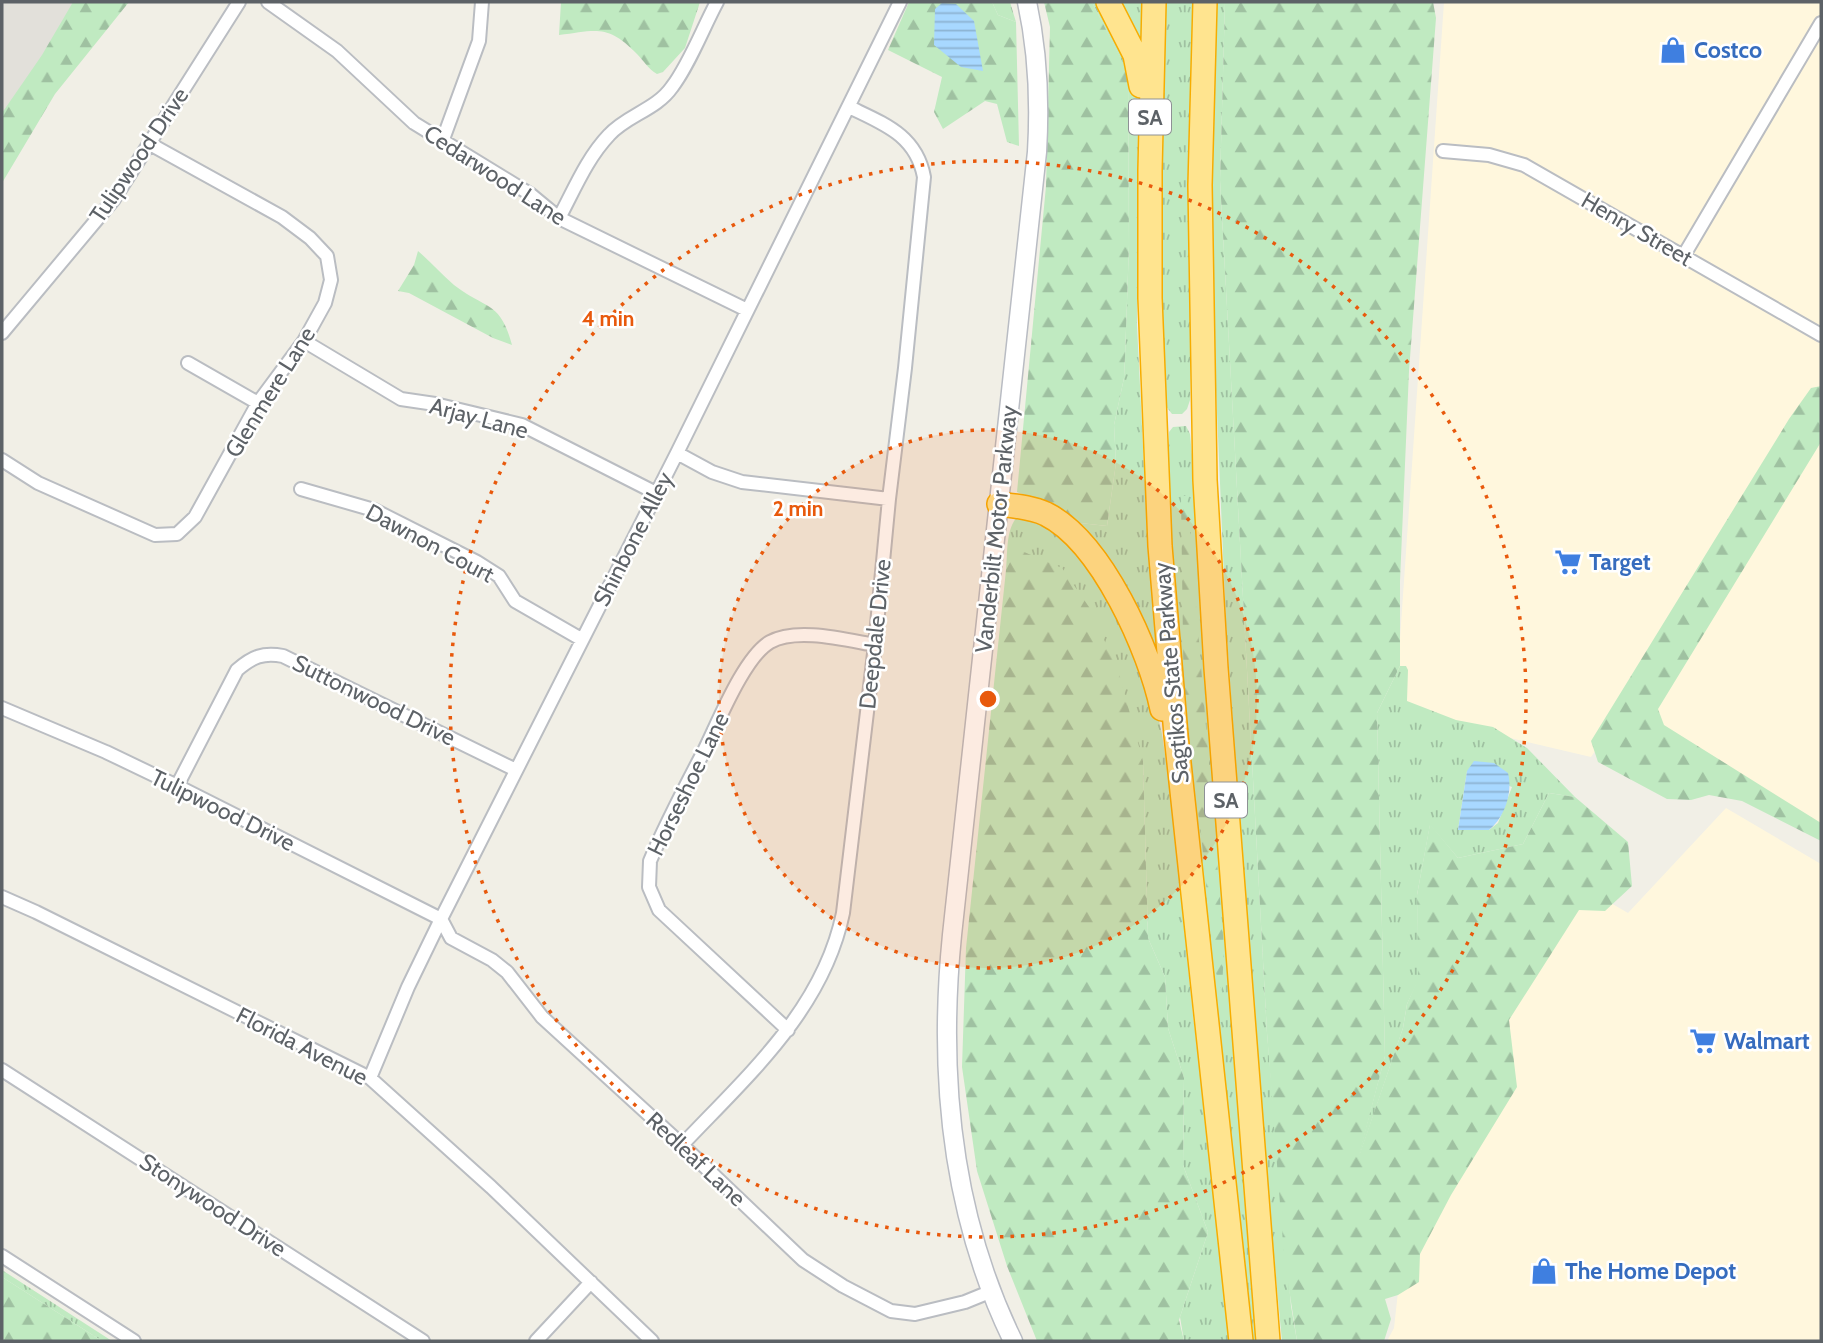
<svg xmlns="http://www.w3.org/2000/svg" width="1823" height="1343" font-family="Cabin,sans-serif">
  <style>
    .commercial { fill: #fff7dd }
    .industrial { fill: #e2e0da }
    .grass { fill: url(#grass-tufts); fill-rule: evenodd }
    .forest { fill: url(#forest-firs) }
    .water { fill: url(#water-rules) }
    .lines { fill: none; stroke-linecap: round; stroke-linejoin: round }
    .minor-casing { stroke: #babdc2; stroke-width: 16 }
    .secondary-casing { stroke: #b9bcc3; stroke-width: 21 }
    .motorway-casing { stroke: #f7ad00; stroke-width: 26 }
    .minor { stroke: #fff; stroke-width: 12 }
    .secondary { stroke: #fff; stroke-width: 18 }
    .motorway { stroke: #ffe48f; stroke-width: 23 }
    .ring { fill: none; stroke: #e8590c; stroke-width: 3.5; stroke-dasharray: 3.5 7 }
    .labels { text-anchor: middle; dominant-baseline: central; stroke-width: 5; stroke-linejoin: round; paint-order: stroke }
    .shield { fill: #fff; stroke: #8e9195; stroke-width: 2 }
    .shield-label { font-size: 21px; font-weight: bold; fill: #5d6267 }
    .shop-label { font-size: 23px; font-weight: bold; fill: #366cbe; stroke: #fff; text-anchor: start }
    .street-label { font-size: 23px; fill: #5d6267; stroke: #fff }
    .centre { fill: #e8590c; stroke: #fff; stroke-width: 3.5 }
    .ring-label { font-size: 21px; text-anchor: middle; font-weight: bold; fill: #e8590c; stroke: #fff; stroke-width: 5; stroke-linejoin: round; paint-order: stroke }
  </style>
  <defs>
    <pattern id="grass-tufts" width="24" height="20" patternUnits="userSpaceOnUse" patternTransform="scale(1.75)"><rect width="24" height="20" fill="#c0eac1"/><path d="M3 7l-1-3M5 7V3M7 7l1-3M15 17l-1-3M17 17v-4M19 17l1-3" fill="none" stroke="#9fc1a1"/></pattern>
    <pattern id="forest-firs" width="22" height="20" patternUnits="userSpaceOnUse" patternTransform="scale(1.75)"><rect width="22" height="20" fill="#c0eac1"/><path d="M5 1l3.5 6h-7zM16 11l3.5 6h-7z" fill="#9fc1a1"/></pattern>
    <pattern id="water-rules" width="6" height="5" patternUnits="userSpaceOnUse" patternTransform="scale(1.75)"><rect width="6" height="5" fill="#a8d8ff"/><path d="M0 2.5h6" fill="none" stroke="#8cb3d2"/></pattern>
  </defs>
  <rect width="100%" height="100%" fill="#f1efe6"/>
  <path class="commercial" d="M 1444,2 L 1821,2 L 1821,840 L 1619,717 L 1591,757 L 1395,711 Z
    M 1726,808 L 1821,864 L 1821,1341 L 1387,1341 L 1394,1328 L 1403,1247 L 1482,1039 L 1573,881 L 1628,913 Z"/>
  <path class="industrial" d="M 2,2 L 105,2 L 2,148 Z"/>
  <path class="grass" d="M 992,2 L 1010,2 L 1016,22 L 998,15 Z
    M 1092,2 L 1100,2 L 1135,83 L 1138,106 L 1137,325 L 1147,529 L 1165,694 L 1057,511 L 1017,492 L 1060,508 L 1080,523 L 1107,526 L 1116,463 L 1114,425 L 1124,378 L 1125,357 L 1129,245 L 1128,74 Z
    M 1115,2 L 1146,2 L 1144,68 Z
    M 1160,2 L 1196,2 L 1190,400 L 1187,409 L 1182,414 L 1172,414 L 1165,405 L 1155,208 Z
    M 1217,2 L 1225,2 L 1220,180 L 1267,1033 L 1291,1306 L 1297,1341 L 1282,1341 L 1258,1088 L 1226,624 L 1210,248 Z
    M 1186,426 L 1190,434 L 1200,540 L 1260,1341 L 1249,1341 L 1167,559 L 1169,432 L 1173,427 Z
    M 1021,513 L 1060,529 L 1103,580 L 1150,682 L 1162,734 L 1170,788 L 1193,1015 L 1232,1341 L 1184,1341 L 1180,1317 L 1208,1232 L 1183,1165 L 1184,1078 L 1168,1028 L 1165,977 L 1148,938 L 1143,761 L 1006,570 C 1008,551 1005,526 1021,513 Z
    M 1400,666 L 1406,666 L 1408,670 L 1407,701 L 1456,720 L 1493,727 L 1527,748 L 1575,797 L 1549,793 L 1523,844 L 1458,858 L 1430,825 L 1417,895 L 1419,979 L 1407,1004 L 1403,1028 L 1355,1169 L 1385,1056 L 1377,713 ZM 1467,771 L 1512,787 L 1498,823 L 1489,830 L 1458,830 Z
    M 2,1270 L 112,1341 L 102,1341 L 2,1277 Z"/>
  <path class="forest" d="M 73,2 L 129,2 L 55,94 L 2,183 L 2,113 L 42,55 Z
    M 561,2 L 700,2 L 685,48 L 663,72 L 657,74 C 648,69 644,61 637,54 C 608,24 597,30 559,35 Z
    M 909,2 L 992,2 L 998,15 L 1016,22 L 1019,146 L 1007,142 L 997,104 L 985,101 L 943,129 L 934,112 L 942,77 L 888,50 Z
    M 1044,2 L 1092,2 L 1128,73 L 1129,245 L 1125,357 L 1124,378 L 1114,425 L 1116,463 L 1107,526 L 1080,523 L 1060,508 L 1017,492 L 1046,186 L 1050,27 Z
    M 1225,2 L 1433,2 L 1436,18 L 1409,371 L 1400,581 L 1400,666 L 1377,713 L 1385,1056 L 1359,1156 L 1403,1028 L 1407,1004 L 1418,979 L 1417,895 L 1430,824 L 1458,858 L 1523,844 L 1549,793 L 1575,797 L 1628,842 L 1632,886 L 1605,911 L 1579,910 L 1509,1020 L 1517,1087 L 1451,1195 L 1420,1254 L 1419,1282 L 1398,1295 L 1385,1299 L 1391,1319 L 1384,1341 L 1297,1341 L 1284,1256 L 1267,1033 L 1220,180 Z
    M 418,251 C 431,262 441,274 454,285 C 486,310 500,300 512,345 L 493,338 L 409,293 L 398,291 L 414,265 Z
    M 1821,386 L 1821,442 L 1658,709 L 1664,725 L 1821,823 L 1821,841 L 1742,801 L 1709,795 L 1691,800 L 1667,799 L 1598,762 L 1591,741 L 1789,419 L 1811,388 Z
    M 1187,495 L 1224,947 L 1222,991 L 1214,967 L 1201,833 L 1184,712 L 1181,497 Z
    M 1017,549 L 1062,568 L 1089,607 L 1118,670 L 1143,761 L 1148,938 L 1165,977 L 1168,1028 L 1184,1078 L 1183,1165 L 1208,1232 L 1179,1320 L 1184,1341 L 1037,1341 L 1007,1266 L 977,1171 L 962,1067 L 966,948 L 1006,570 Z
    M 2,1277 L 102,1341 L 5,1341 L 2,1339 Z"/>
  <path class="water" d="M 942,3 L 956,4 L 974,21 L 983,71 L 961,67 L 934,45 L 935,9 Z
    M 1474,761 L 1494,763 L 1508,773 C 1513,792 1505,817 1489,830 L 1458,830 L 1467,771 Z"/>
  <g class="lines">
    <defs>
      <path id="minor" d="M 268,2 L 337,51 L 414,123 L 530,194 L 559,218 L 747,310
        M 442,142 L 479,41 L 482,2
        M 1443,151 L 1489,155 L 1524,165 L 1821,335
        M 559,218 C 574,190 587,158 609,135 C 627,115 656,110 672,87 C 689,65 703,28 717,2
        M 1684,255 L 1821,23
        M 2,333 L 114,199 L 239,2
        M 304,341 L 401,399 L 435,404 L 522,425 L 656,493
        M 188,363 L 258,403
        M 677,453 L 712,472 L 742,482 L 889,499
        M 2,460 L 38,483 L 155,535 L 177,534 L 195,517 L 258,403 L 304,341 L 325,303 L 331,280 L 327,256 L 310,238 L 282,217 L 150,144
        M 301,489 L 374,510 L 477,562 L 499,576 L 515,601 L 581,639
        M 2,708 L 106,752 L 177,786 L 441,919 L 451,938 L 492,960 L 507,972 L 542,1017 L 682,1145 L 803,1260 L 843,1286 L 891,1311 L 915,1314 L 965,1302 L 992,1291
        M 177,786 L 237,670 C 252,657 263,652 283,656 L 516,770
        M 2,897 L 36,912 L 370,1078 L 491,1187 L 652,1341
        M 788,1030 L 659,910 L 649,887 L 650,861 C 666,823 685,787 704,751 C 718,723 744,657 770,642 C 797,627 846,640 875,645
        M 2,1070 L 423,1341
        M 370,1078 L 408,987 L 441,919 L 677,453 L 900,2
        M 682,1145 C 747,1076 823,1010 843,913 L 875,645 L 889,499 L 905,368 L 924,177 C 916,135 884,124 849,107
        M 2,1256 L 134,1341
        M 536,1341 L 591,1282"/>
      <path id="secondary" d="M 1013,1341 C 951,1214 938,1075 952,935 L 1037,152 C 1040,101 1038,52 1027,2"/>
      <path id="motorway" d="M 1108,2 L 1135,55 L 1141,86
        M 1154,2 L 1150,170 L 1150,298 L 1160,546 L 1176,735 L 1241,1341
        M 1205,2 L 1200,185 L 1205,480 L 1216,668 L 1268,1341
        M 999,504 C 1015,506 1031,507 1046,514 C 1102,542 1150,651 1162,709"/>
    </defs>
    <use href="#minor" class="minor-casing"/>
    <use href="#secondary" class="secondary-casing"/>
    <use href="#motorway" class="motorway-casing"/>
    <use href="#minor" class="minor"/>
    <use href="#secondary" class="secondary"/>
    <use href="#motorway" class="motorway"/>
  </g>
  <circle cx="988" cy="699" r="269" fill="#e8590c" fill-opacity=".12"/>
  <g class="ring">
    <circle cx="988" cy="699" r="269"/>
    <circle cx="988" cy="699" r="538"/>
  </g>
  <defs>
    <symbol id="shop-bare" viewBox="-9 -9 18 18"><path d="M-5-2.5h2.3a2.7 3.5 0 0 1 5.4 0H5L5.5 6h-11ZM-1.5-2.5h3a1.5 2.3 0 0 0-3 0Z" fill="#3f7fe0" stroke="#fff" stroke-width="2.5" paint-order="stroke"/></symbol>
    <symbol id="supermarket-bare" viewBox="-9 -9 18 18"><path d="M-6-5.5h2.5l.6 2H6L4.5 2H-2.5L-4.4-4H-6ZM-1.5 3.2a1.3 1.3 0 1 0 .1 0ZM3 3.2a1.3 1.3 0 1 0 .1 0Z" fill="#3f7fe0" stroke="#fff" stroke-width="2.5" paint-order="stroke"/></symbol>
  </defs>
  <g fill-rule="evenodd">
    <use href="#shop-bare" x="1654" y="31" width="38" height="38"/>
    <use href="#supermarket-bare" x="1549" y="543" width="38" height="38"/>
    <use href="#supermarket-bare" x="1684" y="1022" width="38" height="38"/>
    <use href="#shop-bare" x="1525" y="1252" width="38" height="38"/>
  </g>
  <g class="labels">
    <g class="shield">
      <rect x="1129" y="99.5" width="42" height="35" rx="5"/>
      <rect x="1205" y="782.5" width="42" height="35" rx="5"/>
    </g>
    <g class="shield-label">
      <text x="1150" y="117">SA</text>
      <text x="1226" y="800">SA</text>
    </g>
    <g class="shop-label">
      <text x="1694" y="50">Costco</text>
      <text x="1589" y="562">Target</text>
      <text x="1724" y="1041">Walmart</text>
      <text x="1565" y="1271">The Home Depot</text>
    </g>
    <g class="street-label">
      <text transform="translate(139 155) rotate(-56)">Tulipwood Drive</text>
      <text transform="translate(495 175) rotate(33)">Cedarwood Lane</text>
      <text transform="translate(1637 229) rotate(30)">Henry Street</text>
      <text transform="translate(270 392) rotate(-58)">Glenmere Lane</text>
      <text transform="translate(479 418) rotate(15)">Arjay Lane</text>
      <text transform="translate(996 529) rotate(-84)">Vanderbilt Motor Parkway</text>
      <text transform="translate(633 539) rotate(-63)">Shinbone Alley</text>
      <text transform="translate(430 543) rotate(28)">Dawnon Court</text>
      <text transform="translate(875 634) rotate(-84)">Deepdale Drive</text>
      <text transform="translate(1171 673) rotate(-95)">Sagtikos State Parkway</text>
      <text transform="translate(374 700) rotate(26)">Suttonwood Drive</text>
      <text transform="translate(688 784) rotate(-64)">Horseshoe Lane</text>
      <text transform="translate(223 810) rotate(26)">Tulipwood Drive</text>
      <text transform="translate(302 1046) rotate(27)">Florida Avenue</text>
      <text transform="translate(696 1159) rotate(43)">Redleaf Lane</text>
      <text transform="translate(213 1205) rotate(33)">Stonywood Drive</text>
    </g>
  </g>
  <circle cx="988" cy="699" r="10" class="centre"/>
  <g class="ring-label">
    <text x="608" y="326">4 min</text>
    <text x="798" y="516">2 min</text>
  </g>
  <rect width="1823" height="1343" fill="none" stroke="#5d6267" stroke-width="7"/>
</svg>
